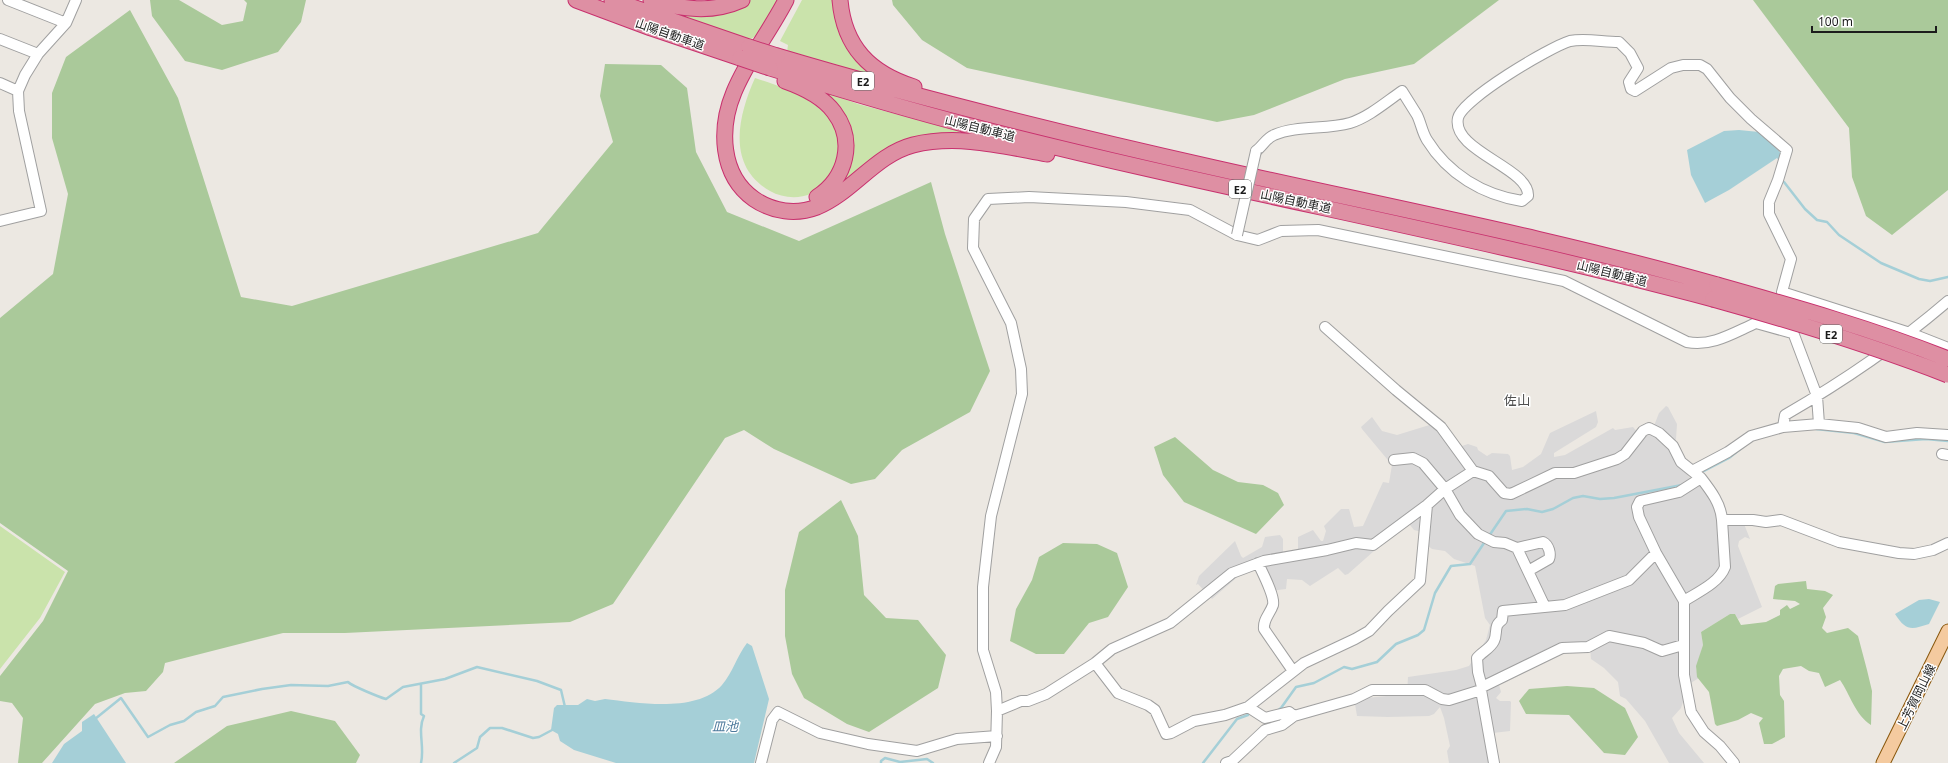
<svg xmlns="http://www.w3.org/2000/svg" width="1948" height="763" font-family="'Noto Sans','Noto Sans JP',sans-serif">
  <style>
    .residential { fill: #dad9d9 }
    .grass { fill: #cae3ab }
    .forest { fill: #aac99a }
    .water { fill: #a5cfd7 }
    .lines { fill: none; stroke-linecap: round; stroke-linejoin: round }
    .stream { stroke: #a5cfd7; stroke-width: 2.5 }
    .minor-casing { stroke: #a0a0a0; stroke-width: 12 }
    .major-casing { stroke: #88570c; stroke-width: 15 }
    .highway-casing { stroke: #c8316e; stroke-width: 17 }
    .minor { stroke: #fff; stroke-width: 10 }
    .major { stroke: #f4ca9f; stroke-width: 13 }
    .highway { stroke: #de8fa3; stroke-width: 15 }
    .minor-bridge-casing { stroke: #a0a0a0; stroke-width: 12; stroke-linecap: butt }
    .highway-bridge-casing { stroke: #c8316e; stroke-width: 17; stroke-linecap: butt }
    .minor-bridge { stroke: #fff; stroke-width: 10 }
    .highway-bridge { stroke: #de8fa3; stroke-width: 15 }
    .labels { text-anchor: middle; dominant-baseline: central; stroke-width: 3; stroke-linejoin: round; paint-order: stroke }
    .shield { fill: #fff; stroke: #606060; stroke-width: 1 }
    .shield-label { font-size: 11px; font-weight: bold; fill: #1c1c1c }
    .street-label { font-size: 12px; fill: #1c1c1c; stroke: #fff }
    .neighbourhood-label { font-size: 13px; fill: #4f4f4f; stroke: #fff }
    .water-label { font-size: 13px; font-style: italic; fill: #4d7a9c; stroke: #fff }
  </style>
  <rect width="100%" height="100%" fill="#ece8e2"/>
  <path class="residential" d="M 1666,406 L 1668,407 L 1677,424 L 1676,439 L 1672,453 L 1674,457 L 1689,477 L 1704,486 L 1724,516 L 1742,519 L 1750,539 L 1745,537 L 1739,541 L 1738,546 L 1762,607 L 1738,619 L 1735,614 L 1730,614 L 1701,632 L 1703,645 L 1696,669 L 1699,678 L 1689,684 L 1681,708 L 1672,718 L 1679,733 L 1704,763 L 1669,763 L 1645,721 L 1626,699 L 1620,696 L 1618,682 L 1604,668 L 1591,659 L 1590,647 L 1568,642 L 1551,647 L 1512,667 L 1498,681 L 1501,692 L 1496,698 L 1500,701 L 1510,701 L 1511,702 L 1510,731 L 1493,733 L 1487,741 L 1489,763 L 1449,763 L 1447,751 L 1450,746 L 1444,718 L 1440,707 L 1434,714 L 1429,716 L 1388,717 L 1357,716 L 1355,704 L 1366,698 L 1407,694 L 1408,677 L 1456,670 L 1469,666 L 1486,640 L 1490,625 L 1485,618 L 1475,566 L 1454,559 L 1445,551 L 1432,549 L 1427,545 L 1426,533 L 1414,530 L 1406,520 L 1380,542 L 1374,551 L 1348,574 L 1345,575 L 1338,568 L 1310,586 L 1302,580 L 1287,579 L 1286,589 L 1270,591 L 1256,570 L 1247,572 L 1242,573 L 1212,599 L 1198,584 L 1196,585 L 1199,576 L 1235,541 L 1241,556 L 1243,558 L 1262,547 L 1265,537 L 1280,535 L 1283,539 L 1283,554 L 1298,555 L 1298,537 L 1313,530 L 1321,541 L 1323,541 L 1326,531 L 1324,526 L 1341,509 L 1349,509 L 1354,527 L 1363,526 L 1383,482 L 1389,483 L 1392,465 L 1362,429 L 1361,427 L 1372,417 L 1382,431 L 1397,435 L 1436,423 L 1459,447 L 1468,444 L 1477,447 L 1478,450 L 1487,456 L 1492,453 L 1508,454 L 1510,456 L 1512,470 L 1523,467 L 1541,454 L 1550,433 L 1596,411 L 1598,422 L 1596,427 L 1554,453 L 1554,457 L 1565,455 L 1613,428 L 1615,430 L 1633,427 L 1638,433 L 1645,437 L 1652,431 L 1659,413 Z"/>
  <path class="grass" d="M 750,0 L 778,0 L 757,35 L 751,39 L 684,18 L 686,12 L 735,9 Z
    M 802,0 L 835,0 L 880,80 L 787,52 L 788,45 L 780,41 Z
    M 755,78 C 787,88 836,105 840,145 C 841,150 839,155 839,160 C 837,173 823,189 811,194 C 798,199 782,198 770,191 C 726,166 738,116 755,78 Z
    M 825,92 L 858,104 L 959,131 L 958,136 L 937,136 L 844,186 L 839,182 L 848,168 L 824,95 Z
    M 0,526 L 65,572 L 40,618 L 0,669 Z"/>
  <path class="forest" d="M 150,0 L 179,0 L 222,25 L 243,21 L 247,3 L 244,0 L 306,0 L 301,22 L 278,52 L 222,70 L 185,61 L 152,16 Z
    M 892,0 L 1499,0 L 1414,64 L 1345,79 L 1254,115 L 1217,122 L 967,68 L 922,40 L 893,5 Z
    M 1753,0 L 1948,0 L 1948,190 L 1892,235 L 1866,216 L 1852,177 L 1849,128 Z
    M 130,10 L 178,98 L 241,297 L 292,306 L 538,233 L 613,142 L 600,96 L 605,64 L 661,65 L 687,88 L 696,152 L 727,212 L 799,241 L 931,182 L 945,234 L 990,371 L 970,412 L 902,450 L 875,479 L 851,484 L 774,449 L 744,430 L 725,438 L 613,604 L 570,622 L 345,633 L 283,633 L 165,663 L 163,672 L 146,691 L 125,693 L 95,704 L 42,763 L 18,763 L 23,718 L 12,703 L 0,701 L 0,676 L 43,621 L 68,571 L 0,523 L 0,318 L 53,274 L 68,194 L 52,138 L 52,93 L 66,57 Z
    M 1175,437 L 1213,470 L 1238,482 L 1263,485 L 1278,493 L 1284,505 L 1256,534 L 1184,502 L 1163,475 L 1154,447 Z
    M 841,500 L 858,536 L 864,595 L 886,618 L 918,620 L 946,655 L 938,688 L 869,732 L 847,724 L 804,698 L 792,674 L 785,636 L 785,590 L 799,532 Z
    M 1063,543 L 1097,544 L 1117,553 L 1128,587 L 1108,617 L 1089,623 L 1064,654 L 1036,654 L 1010,641 L 1016,609 L 1032,580 L 1039,557 Z
    M 1806,581 L 1807,589 L 1825,591 L 1833,595 L 1823,608 L 1826,617 L 1822,628 L 1827,633 L 1848,628 L 1858,636 L 1867,670 L 1872,691 L 1871,725 C 1855,715 1850,694 1840,680 L 1825,687 L 1819,673 L 1809,671 L 1801,666 L 1783,669 L 1779,676 L 1780,695 L 1784,701 L 1785,737 L 1772,744 L 1764,744 L 1759,723 L 1763,718 L 1751,713 L 1738,720 L 1717,726 L 1715,724 L 1709,692 L 1697,677 L 1696,666 L 1703,645 L 1701,632 L 1730,614 L 1735,614 L 1741,625 L 1766,622 L 1780,615 L 1780,610 L 1787,605 L 1790,609 L 1800,604 L 1795,601 L 1773,599 L 1775,586 L 1778,584 Z
    M 1567,686 L 1594,688 L 1625,708 L 1638,737 L 1625,755 L 1604,753 L 1569,715 L 1526,714 L 1519,701 L 1529,689 Z
    M 291,711 L 335,721 L 360,755 L 356,763 L 174,763 L 227,726 Z"/>
  <path class="water" d="M 1739,130 L 1759,132 L 1782,154 L 1779,161 L 1777,158 L 1729,190 L 1705,203 L 1691,175 L 1687,150 L 1724,131 Z
    M 1929,599 L 1940,602 L 1929,624 C 1911,630 1906,631 1895,614 L 1919,600 Z
    M 747,643 L 752,646 L 769,699 L 754,763 L 616,763 L 574,750 L 560,741 L 558,734 L 551,730 L 554,708 L 557,705 L 578,705 L 587,699 L 595,701 L 605,699 C 639,703 697,713 722,685 C 733,672 737,656 747,643 Z
    M 94,714 L 126,763 L 52,763 L 64,744 L 82,731 L 82,722 Z"/>
  <g class="lines">
    <path class="stream" d="M 1784,182 L 1805,209 L 1817,220 L 1827,222 L 1839,235 L 1881,263 L 1919,279 L 1930,281 L 1948,277
      M 1816,429 L 1854,433 L 1885,442 L 1926,439 L 1948,441
      M 1704,471 L 1729,458 L 1744,446
      M 1489,536 L 1506,511 L 1527,509 L 1542,512 L 1553,509 L 1573,498 L 1583,496 L 1600,499 L 1614,498 L 1682,485
      M 421,685 L 421,714 L 424,716 C 417,731 425,747 421,763
      M 1277,711 L 1281,708 L 1296,687 L 1314,683 L 1344,667 L 1352,669 L 1377,662 L 1396,644 L 1418,635 L 1424,630 L 1435,593 L 1451,566 L 1470,564 L 1486,540
      M 95,719 L 121,698 L 148,737 L 170,725 L 184,721 L 196,712 L 215,706 L 223,697 L 262,689 L 291,685 L 328,686 L 348,682 C 352,686 379,697 386,699 L 403,687 L 445,679 L 477,667 L 537,681 L 561,690 L 565,707
      M 454,763 L 477,748 L 480,737 L 490,728 L 502,728 L 533,738 L 539,737 L 554,729
      M 881,763 L 881,761 L 885,758 L 900,762 L 927,759 L 933,763
      M 1203,763 L 1237,719 L 1248,715"/>
    <defs>
      <path id="minor" d="M 8,0 L 66,23
        M 0,39 L 38,54
        M 0,83 L 18,91
        M 1256,151 C 1263,146 1266,138 1274,135 C 1297,125 1326,130 1350,123 C 1369,117 1386,102 1402,91 C 1407,99 1412,107 1417,115 C 1421,123 1422,132 1427,140 C 1448,174 1483,195 1522,201 L 1528,196 C 1530,168 1451,151 1458,118 C 1462,99 1550,47 1570,41 C 1585,38 1603,42 1619,42 L 1630,53 L 1638,68 L 1629,82 L 1631,89 L 1635,91 L 1671,68 L 1683,65 L 1700,65 L 1707,69 L 1730,98 L 1751,119 L 1787,150 L 1778,180 L 1769,202 L 1769,214 L 1791,259 L 1782,292 L 1787,309
        M 0,221 L 41,211 L 19,111 L 18,91 L 25,75 L 38,54 L 66,23 L 76,0
        M 1782,292 L 1910,333 L 1948,348
        M 1325,327 L 1396,390 L 1441,427 L 1473,471 L 1489,476 L 1504,493 L 1511,494 L 1555,473 L 1574,473 L 1617,459 L 1625,454 L 1643,431 L 1649,428 L 1659,433 L 1673,446 L 1681,462 L 1701,478 L 1679,492 L 1640,501 L 1637,507 L 1639,517 L 1656,553 L 1684,601 L 1684,675 L 1691,712 L 1704,732 L 1720,746 L 1734,763
        M 1791,327 L 1817,396 L 1819,424
        M 1783,427 L 1785,415 C 1842,382 1898,344 1948,301
        M 1942,454 L 1948,455
        M 1394,460 L 1413,458 L 1423,463 L 1445,489 L 1460,515 L 1478,534 L 1494,542 L 1505,543 L 1517,548 L 1545,607
        M 1694,470 L 1728,452 L 1751,436 L 1783,427 L 1819,424 L 1858,428 L 1886,437 L 1917,433 L 1948,435
        M 1701,478 C 1711,491 1721,504 1722,520 L 1753,520 L 1766,522 L 1781,520 L 1839,542 L 1899,553 L 1914,554 L 1933,550 L 1948,543
        M 1517,548 L 1543,542 C 1549,545 1551,554 1549,559 L 1528,571
        M 1258,563 C 1262,572 1275,596 1273,605 C 1270,614 1263,619 1264,629 L 1293,671
        M 1684,601 C 1698,592 1719,583 1725,567 L 1722,520
        M 1095,663 L 1118,693 L 1148,705 L 1155,710 L 1166,734 L 1171,733 L 1194,721 L 1225,715 L 1248,707
        M 1482,687 L 1478,672 L 1477,658 C 1482,652 1491,648 1494,641 C 1498,633 1493,626 1502,620 L 1503,611 L 1565,605 L 1629,580 L 1656,553
        M 1481,690 L 1494,763
        M 997,711 L 1021,701 L 1028,701 L 1046,694 L 1095,663 L 1112,649 L 1170,623 L 1232,573 L 1264,561 L 1327,550 L 1356,543 L 1373,545 L 1427,505 L 1445,489 L 1473,471
        M 1294,716 L 1289,712 L 1265,718 L 1248,707 L 1304,663 L 1355,639 L 1369,631 L 1388,611 L 1420,581 L 1427,505
        M 761,763 L 772,720 L 778,712 L 820,733 L 868,744 L 917,751 L 957,739 L 997,736
        M 989,763 L 996,747 L 997,711 L 996,692 L 983,650 L 983,587 L 991,516 L 1022,394 L 1021,369 L 1011,323 L 973,248 L 974,219 L 988,199 L 1029,197 L 1126,202 L 1190,210 L 1237,235 L 1258,240 L 1281,231 L 1318,230 L 1564,281 L 1687,342 C 1712,347 1733,333 1756,323 L 1792,333
        M 1226,763 L 1232,761 L 1265,730 L 1282,725 L 1294,716 L 1354,699 L 1372,690 L 1425,690 L 1442,699 L 1449,700 L 1481,690 L 1482,687 L 1562,648 L 1588,647 L 1609,636 L 1644,643 L 1662,651 L 1683,645"/>
      <path id="major" d="M 1883,763 L 1948,631"/>
      <path id="highway" d="M 576,0 L 651,28 L 740,58
        M 612,0 L 749,47
        M 651,0 C 682,9 711,14 742,0
        M 786,0 C 770,31 747,60 734,92 C 719,128 720,175 754,199 C 773,212 796,215 817,207 C 853,192 875,155 913,145 C 958,134 1003,146 1047,154
        M 840,0 C 844,47 870,73 914,87
        M 777,56 C 921,99 1068,135 1215,168 C 1383,206 1552,238 1717,285
        M 770,68 C 835,88 901,108 967,125 C 1214,189 1466,233 1713,299
        M 785,81 C 802,87 823,97 834,112 C 856,141 846,178 817,197"/>
    </defs>
    <use href="#minor" class="minor-casing"/>
    <use href="#major" class="major-casing"/>
    <use href="#highway" class="highway-casing"/>
    <use href="#minor" class="minor"/>
    <use href="#major" class="major"/>
    <use href="#highway" class="highway"/>
    <defs>
      <path id="minor-bridge" d="M 1237,235 L 1256,151"/>
      <path id="highway-bridge" d="M 749,47 L 777,56
        M 740,58 L 770,68
        M 1717,285 C 1795,307 1873,329 1948,359
        M 1713,299 C 1792,321 1871,345 1948,375"/>
    </defs>
    <use href="#minor-bridge" class="minor-bridge-casing"/>
    <use href="#highway-bridge" class="highway-bridge-casing"/>
    <use href="#minor-bridge" class="minor-bridge"/>
    <use href="#highway-bridge" class="highway-bridge"/>
  </g>
  <g class="labels">
    <g class="shield">
      <rect x="852" y="72" width="22" height="18" rx="3"/>
      <rect x="1229" y="180" width="22" height="18" rx="3"/>
      <rect x="1820" y="325" width="22" height="18" rx="3"/>
    </g>
    <g class="shield-label">
      <text x="863" y="81">E2</text>
      <text x="1240" y="189">E2</text>
      <text x="1831" y="334">E2</text>
    </g>
    <g class="street-label">
      <text transform="translate(670 34) rotate(19)">山陽自動車道</text>
      <text transform="translate(980 128) rotate(14)">山陽自動車道</text>
      <text transform="translate(1296 201) rotate(12)">山陽自動車道</text>
      <text transform="translate(1612 273) rotate(14)">山陽自動車道</text>
      <text transform="translate(1916 697) rotate(-64)">上芳賀岡山線</text>
    </g>
    <g class="neighbourhood-label">
      <text x="1517" y="400">佐山</text>
    </g>
    <g class="water-label">
      <text x="725" y="726">皿池</text>
    </g>
  </g>
  <path d="M1812 26v6h124v-6" fill="none" stroke="#1c1c1c" stroke-width="2"/>
  <text x="1818" y="26" font-size="12" fill="#1c1c1c" stroke="#ffffff" stroke-width="3" paint-order="stroke">100 m</text>
</svg>
